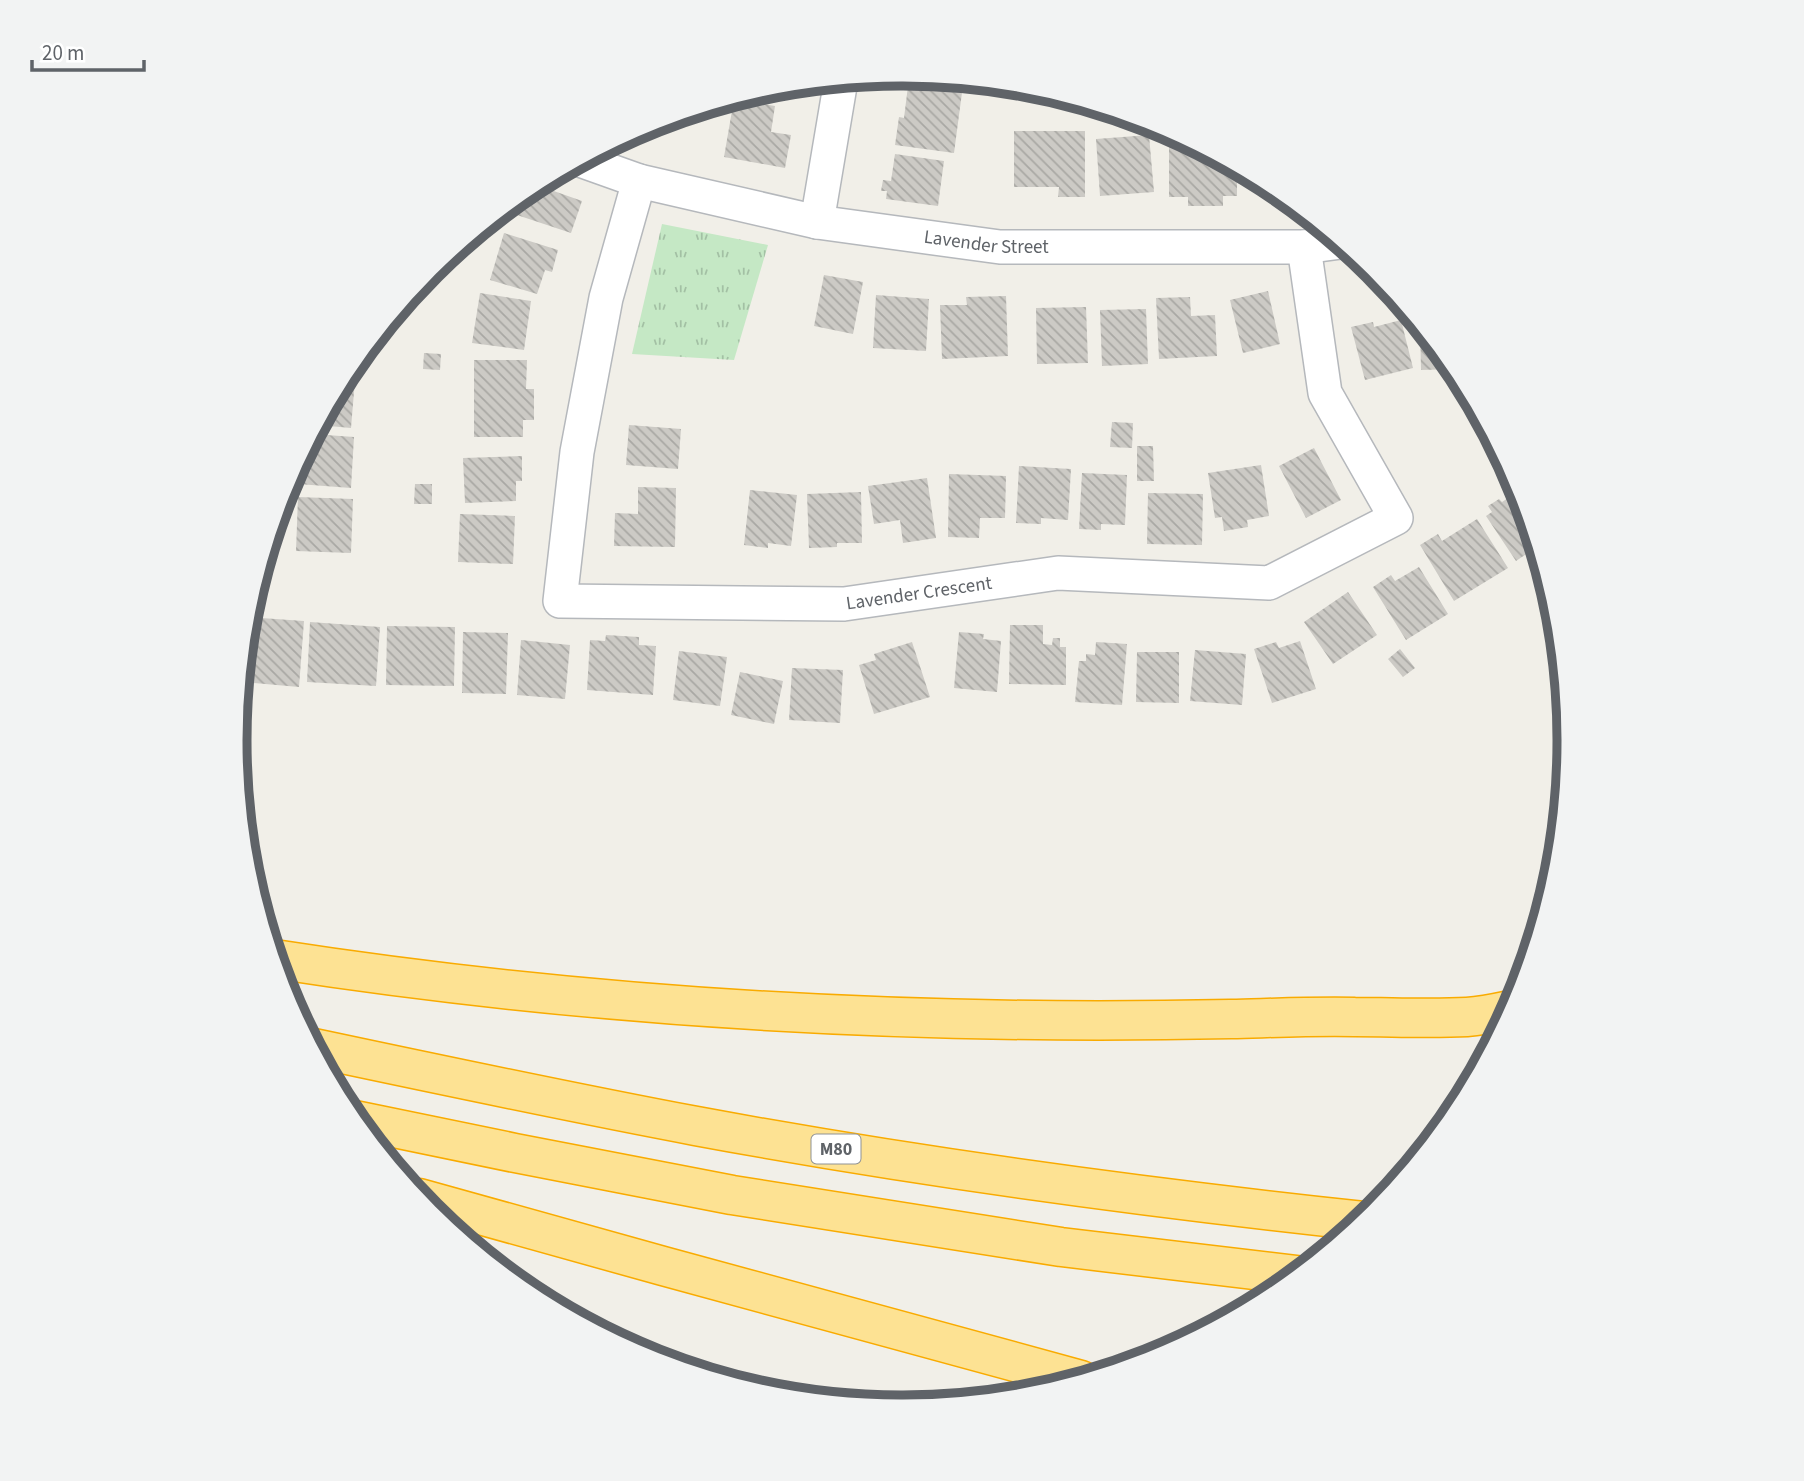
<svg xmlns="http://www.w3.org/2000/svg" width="1804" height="1481" font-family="'Source Sans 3',sans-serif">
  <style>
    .grass { fill: url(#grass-tufts) }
    .building { fill: url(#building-back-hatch) }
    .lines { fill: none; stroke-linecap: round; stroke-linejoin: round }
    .minor-casing { stroke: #b5b8bc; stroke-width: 36 }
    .motorway-casing { stroke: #f9ab00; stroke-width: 41 }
    .minor { stroke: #fff; stroke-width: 33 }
    .motorway { stroke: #fde293; stroke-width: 38 }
    .labels { text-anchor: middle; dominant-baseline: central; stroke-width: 7; stroke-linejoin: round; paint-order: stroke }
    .shield { fill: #fff; stroke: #8f9295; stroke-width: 2 }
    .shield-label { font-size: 18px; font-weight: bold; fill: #5f6368 }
    .street-label { font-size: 19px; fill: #5f6368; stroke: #fff }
    .rim { fill: none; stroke: #5f6368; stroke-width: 9 }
  </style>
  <defs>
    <pattern id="grass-tufts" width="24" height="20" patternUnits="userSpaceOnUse" patternTransform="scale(1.75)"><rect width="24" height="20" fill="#c5e8c5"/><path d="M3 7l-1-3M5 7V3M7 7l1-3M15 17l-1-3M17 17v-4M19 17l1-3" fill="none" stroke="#a3c0a4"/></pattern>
    <pattern id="building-back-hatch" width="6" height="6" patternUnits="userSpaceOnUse" patternTransform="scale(1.75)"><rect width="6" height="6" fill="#cccac5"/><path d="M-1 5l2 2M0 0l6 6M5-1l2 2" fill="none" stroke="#a9a8a4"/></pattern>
  </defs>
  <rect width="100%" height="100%" fill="#f1efe8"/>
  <path class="grass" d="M 662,224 L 768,245 L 734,360 L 632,354 Z"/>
  <path class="building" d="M 909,78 L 963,85 L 954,153 L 895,145 L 899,117 L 904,118 Z
    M 788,85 L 786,99 L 750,93 L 772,86 Z
    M 734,99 L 775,106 L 771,132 L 791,135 L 785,168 L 724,157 Z
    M 665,119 L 662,129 L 647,124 Z
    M 1014,131 L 1085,131 L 1085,197 L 1058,197 L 1059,187 L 1014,187 Z
    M 1149,135 L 1154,192 L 1100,196 L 1096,139 Z
    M 1197,145 L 1237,167 L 1237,196 L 1223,196 L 1223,206 L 1188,206 L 1188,197 L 1169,197 L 1169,146 Z
    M 895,154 L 944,161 L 938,206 L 886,199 L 887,191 L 881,191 L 883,180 L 891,181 Z
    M 534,184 L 582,201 L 571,233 L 517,215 L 525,191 Z
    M 504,233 L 558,250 L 552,272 L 545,270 L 537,294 L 490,280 Z
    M 824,275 L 863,282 L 853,334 L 814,326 Z
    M 1268,291 L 1280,344 L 1243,353 L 1230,300 Z
    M 480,293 L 531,301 L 524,350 L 472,343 Z
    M 876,295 L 929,299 L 926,351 L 873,348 Z
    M 1006,296 L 1008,356 L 942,359 L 940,305 L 967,305 L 966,297 Z
    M 1190,297 L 1191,316 L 1215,315 L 1217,356 L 1159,359 L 1156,298 Z
    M 1086,307 L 1088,363 L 1037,364 L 1036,308 Z
    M 1146,309 L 1148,364 L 1102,366 L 1100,310 Z
    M 1401,320 L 1413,368 L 1365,380 L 1351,327 L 1373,322 L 1374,327 Z
    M 1420,325 L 1430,338 L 1456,369 L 1421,370 Z
    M 424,353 L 441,354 L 440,370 L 423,369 Z
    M 474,360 L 527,360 L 526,389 L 534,389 L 534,420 L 523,420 L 523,437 L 474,437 Z
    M 343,379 L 355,380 L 351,428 L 318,425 Z
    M 1112,422 L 1133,423 L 1132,448 L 1110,447 Z
    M 629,425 L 681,429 L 678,469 L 626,465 Z
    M 313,434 L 354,437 L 351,488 L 298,484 L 300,459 Z
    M 1137,446 L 1153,446 L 1154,481 L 1137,481 Z
    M 1314,448 L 1341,500 L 1306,518 L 1279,466 Z
    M 522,456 L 522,481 L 516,481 L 516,501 L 465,503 L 463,458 Z
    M 1261,465 L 1269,516 L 1247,520 L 1248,527 L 1224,531 L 1222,517 L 1215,518 L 1208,473 Z
    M 1019,466 L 1071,469 L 1068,520 L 1041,518 L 1041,524 L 1016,523 Z
    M 1082,473 L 1127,475 L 1125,525 L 1101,524 L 1101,530 L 1079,529 Z
    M 949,474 L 1006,476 L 1005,518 L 980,518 L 979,538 L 948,537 Z
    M 927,478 L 936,538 L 903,543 L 900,520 L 874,524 L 868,486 Z
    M 415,484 L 432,484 L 432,504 L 414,504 Z
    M 638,487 L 676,488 L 675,547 L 614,546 L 615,513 L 638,514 Z
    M 750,490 L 797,495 L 791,546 L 768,543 L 768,548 L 744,545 Z
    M 1520,490 L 1537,547 L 1516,561 L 1486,516 L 1492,512 L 1488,506 L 1499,499 L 1502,502 Z
    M 861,492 L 862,543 L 837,543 L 837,547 L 809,548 L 807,494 Z
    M 1148,493 L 1203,494 L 1202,545 L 1147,544 Z
    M 298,497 L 353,499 L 351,553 L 296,551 Z
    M 460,514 L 515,516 L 513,564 L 458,562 Z
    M 1477,519 L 1508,568 L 1454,601 L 1420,545 L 1438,534 L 1442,541 Z
    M 1419,567 L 1448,614 L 1406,640 L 1373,587 L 1391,575 L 1395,581 Z
    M 1348,592 L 1377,635 L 1333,664 L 1304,622 Z
    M 247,617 L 304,621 L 299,687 L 241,682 Z
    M 310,622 L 380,627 L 376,686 L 307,682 Z
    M 1010,625 L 1043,625 L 1043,644 L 1052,645 L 1053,638 L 1060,638 L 1060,647 L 1066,647 L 1066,685 L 1009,684 Z
    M 387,626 L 455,627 L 454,686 L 386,685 Z
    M 463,632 L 508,633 L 506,694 L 462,693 Z
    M 959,632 L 984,634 L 983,639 L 1001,641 L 997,692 L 954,688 Z
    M 606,635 L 639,637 L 639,645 L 656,646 L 653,695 L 587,690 L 590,640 L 605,641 Z
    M 521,640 L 570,645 L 565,699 L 517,695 Z
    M 1300,641 L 1316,689 L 1272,703 L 1254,649 L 1276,642 L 1279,648 Z
    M 912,642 L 930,697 L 874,714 L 859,665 L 876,660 L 874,654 Z
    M 1096,642 L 1127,644 L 1122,705 L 1075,702 L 1079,661 L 1086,661 L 1086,654 L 1095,655 Z
    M 1400,649 L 1415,668 L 1403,677 L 1388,659 Z
    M 1195,650 L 1246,654 L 1242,705 L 1190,701 Z
    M 679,651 L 727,657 L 720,706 L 673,700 Z
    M 1137,652 L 1179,652 L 1179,703 L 1136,702 Z
    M 792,668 L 843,670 L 840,723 L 789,720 Z
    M 740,672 L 783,681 L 774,724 L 731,715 Z"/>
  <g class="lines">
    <defs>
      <g id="minor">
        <path id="s1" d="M 580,160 L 639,181 L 817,222 L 1000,247 L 1304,247 L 1341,242"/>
        <path id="s2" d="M 639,181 L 606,298 L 577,452 L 560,601 L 844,604 L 1058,573 L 1269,583 L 1396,518 L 1325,393 L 1304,247"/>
        <path d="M 817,222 L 841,80"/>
      </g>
      <path id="motorway" d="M 274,959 C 591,1008 911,1026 1231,1019 C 1272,1018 1314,1016 1355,1017 C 1392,1017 1430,1019 1467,1017 C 1482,1016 1496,1013 1510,1010
        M 314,1048 C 441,1075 568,1102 696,1126 C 917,1167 1140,1197 1363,1221
        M 355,1120 L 515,1153 L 732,1195 L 1061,1247 L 1297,1275
        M 419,1198 L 663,1266 L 1081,1380"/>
    </defs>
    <use href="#minor" class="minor-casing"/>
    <use href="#motorway" class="motorway-casing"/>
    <use href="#minor" class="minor"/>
    <use href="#motorway" class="motorway"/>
  </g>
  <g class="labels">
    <rect class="shield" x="811.5" y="1134.5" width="49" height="29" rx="5"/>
    <g class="shield-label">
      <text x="836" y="1149">M80</text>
    </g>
    <g class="street-label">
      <text stroke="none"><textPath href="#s1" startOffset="416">Lavender Street</textPath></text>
      <text stroke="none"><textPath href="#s2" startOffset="788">Lavender Crescent</textPath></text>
    </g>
  </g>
  <path d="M0 0H1804V1481H0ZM901 86H903A654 654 0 0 1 1557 740V741A654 654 0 0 1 903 1395H901A654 654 0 0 1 247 741V740A654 654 0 0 1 901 86Z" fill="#f2f3f3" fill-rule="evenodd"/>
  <path class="rim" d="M901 86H903A654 654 0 0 1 1557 740V741A654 654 0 0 1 903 1395H901A654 654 0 0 1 247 741V740A654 654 0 0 1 901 86Z"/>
  <path d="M32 60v10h112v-10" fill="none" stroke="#5f6368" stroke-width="3.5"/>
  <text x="42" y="60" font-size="21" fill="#5f6368" stroke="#ffffff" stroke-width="5" paint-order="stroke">20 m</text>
</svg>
